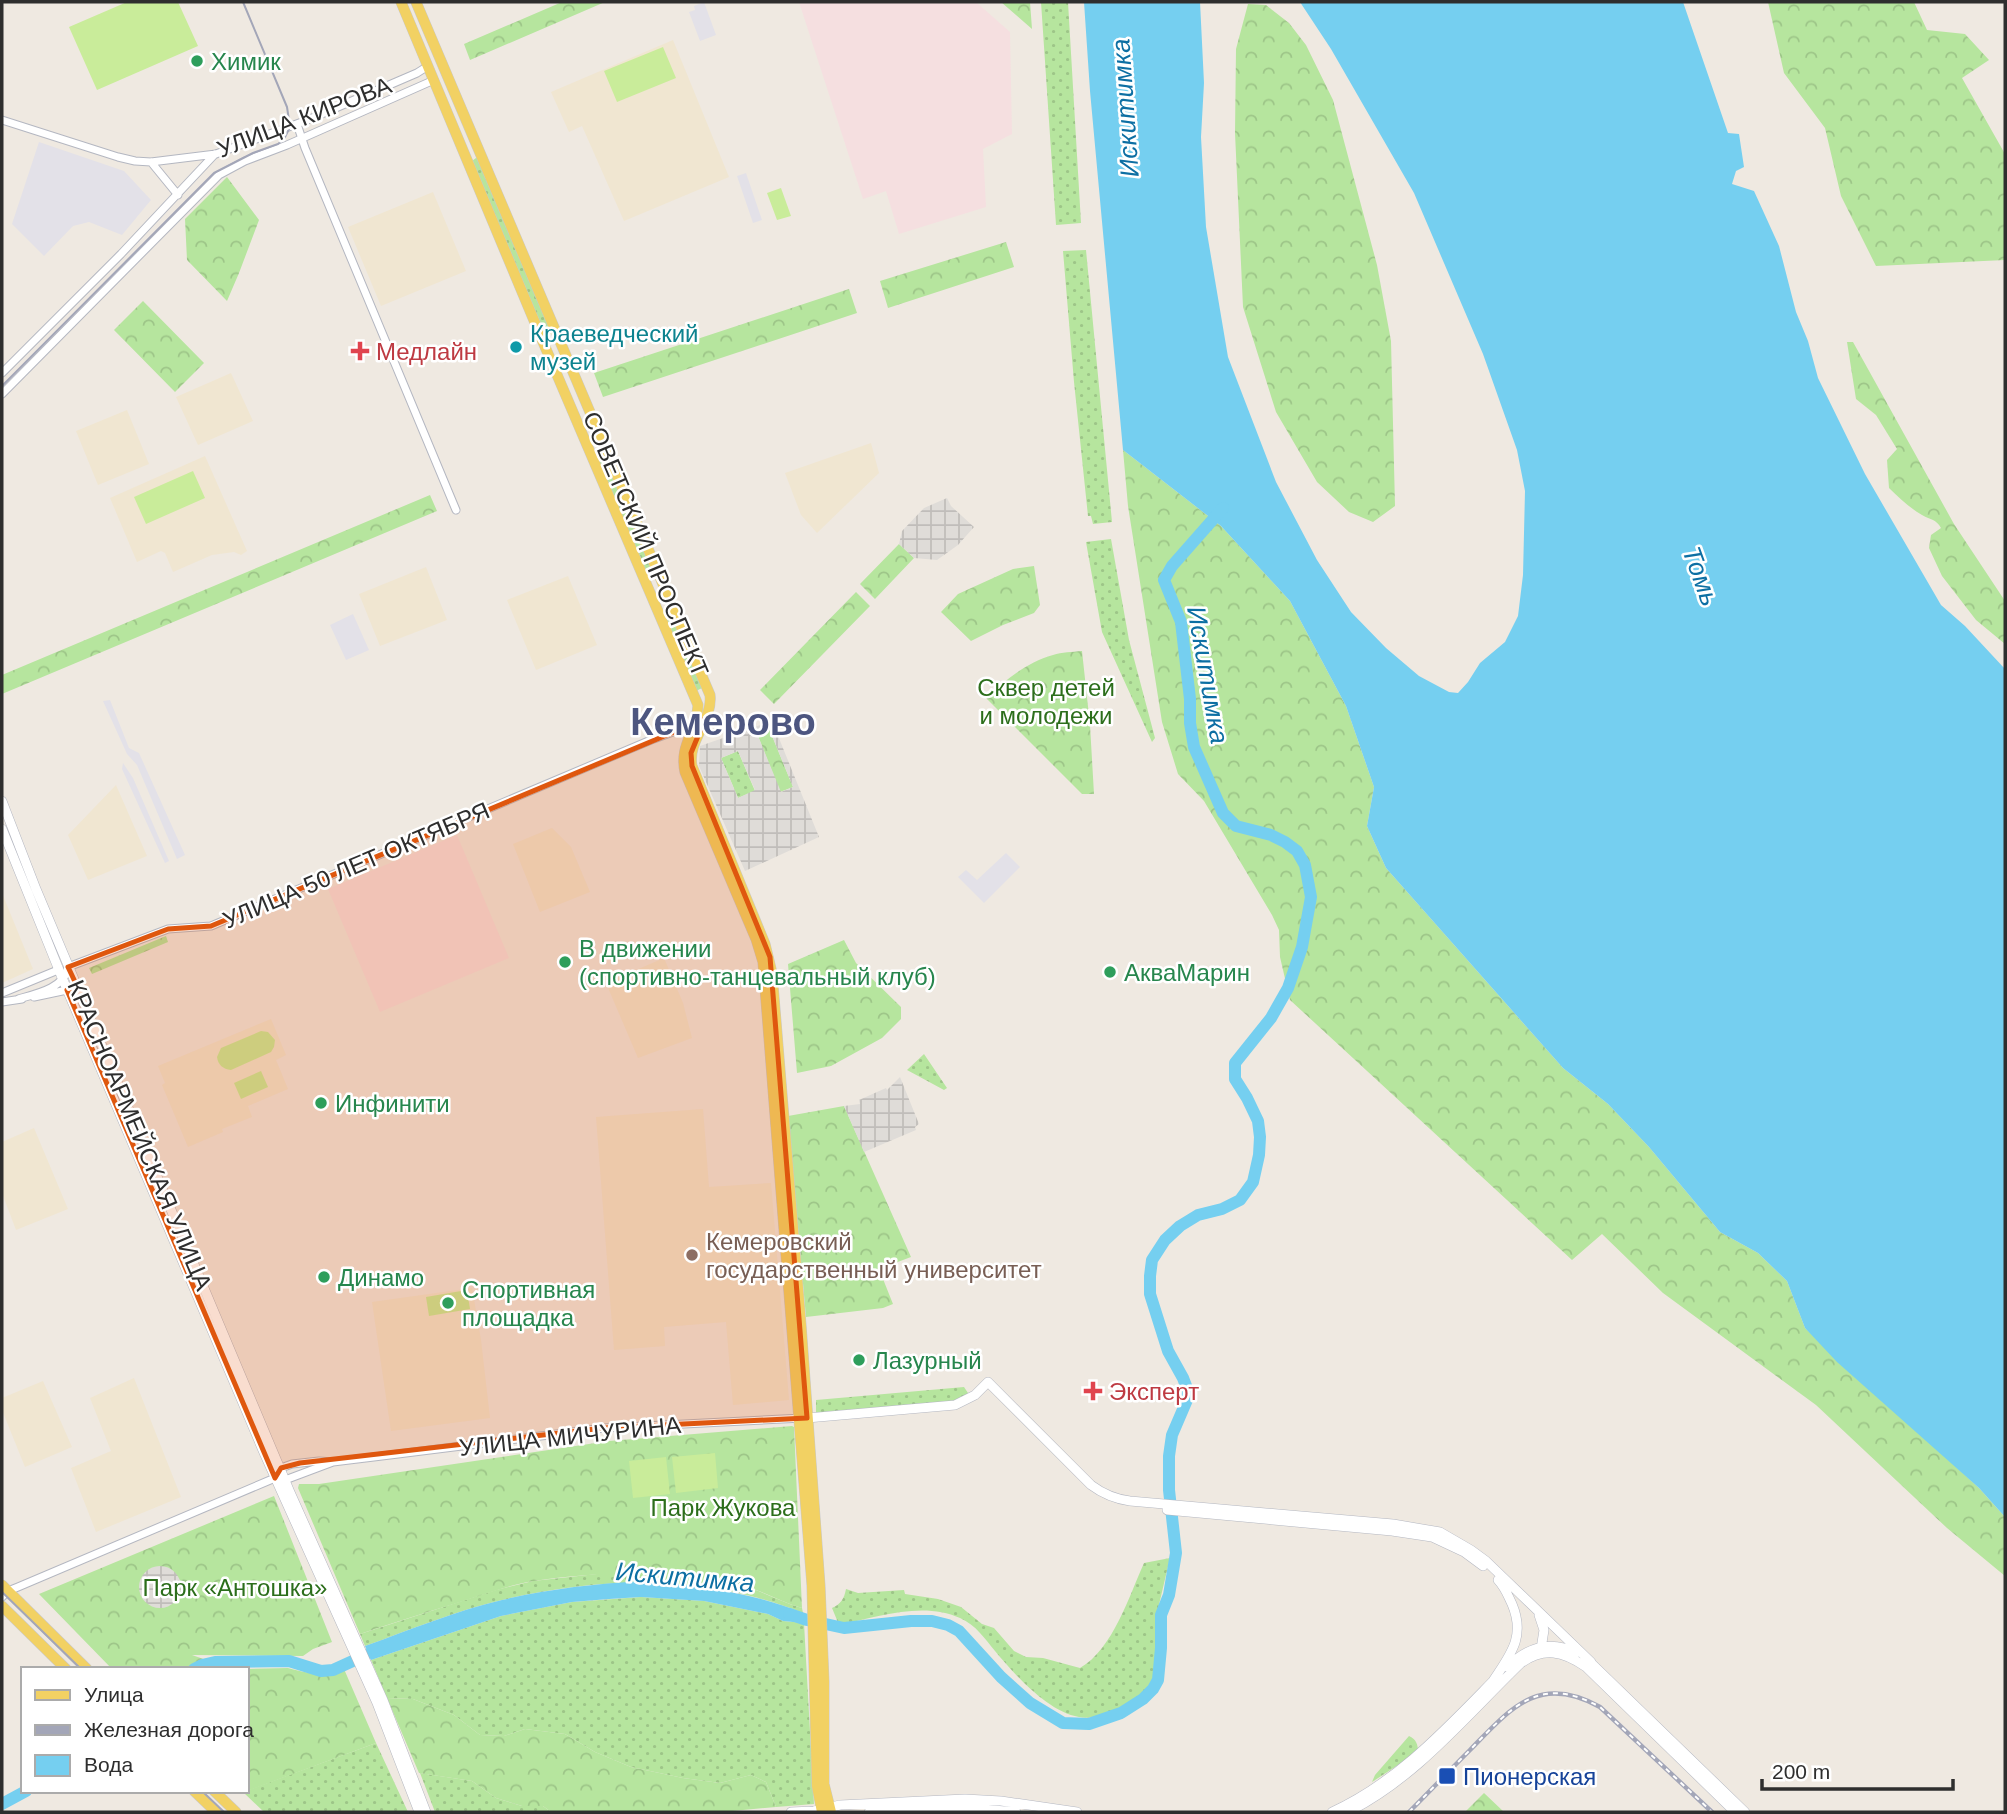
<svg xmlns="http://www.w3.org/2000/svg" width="2007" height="1814" font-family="Helvetica,sans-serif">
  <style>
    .industrial { fill: #e3e1e8 }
    .education { fill: #f0e6d1 }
    .medical { fill: #f5dfe0 }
    .grass { fill: url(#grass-dots) }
    .forest { fill: url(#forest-crowns) }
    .pitch { fill: #c9ec9a }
    .plaza { fill: url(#plaza-grid); fill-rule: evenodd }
    .water { fill: #75cff0 }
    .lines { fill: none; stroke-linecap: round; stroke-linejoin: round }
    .river { stroke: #75cff0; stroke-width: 12 }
    .tertiary-casing { stroke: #b4b7c1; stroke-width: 9 }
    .secondary-casing { stroke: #b4b7c1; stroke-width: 10 }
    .primary-casing { stroke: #c9c9c9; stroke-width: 11 }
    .tertiary { stroke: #fff; stroke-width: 7 }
    .secondary { stroke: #fff; stroke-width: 9 }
    .primary { stroke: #f2d163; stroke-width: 10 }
    .tram { stroke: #a3a6b8; stroke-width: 2 }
    .rail-casing { stroke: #a3a6b8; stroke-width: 4.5 }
    .rail { stroke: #fff; stroke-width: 2; stroke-dasharray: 5; stroke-linecap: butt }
    .marked { fill: #df570e; fill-opacity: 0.2; stroke: #df570e; stroke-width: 5; stroke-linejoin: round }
    .leisure-dot { fill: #2e9e5b; stroke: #fff; stroke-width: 2.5 }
    .culture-dot { fill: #0f9aa8; stroke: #fff; stroke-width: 2.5 }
    .health-dot { fill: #e0444e; stroke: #fff; stroke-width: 2.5 }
    .education-dot { fill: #8d6e63; stroke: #fff; stroke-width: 2.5 }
    .transit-dot { fill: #1a4fb4; stroke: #fff; stroke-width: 2.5 }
    .labels { text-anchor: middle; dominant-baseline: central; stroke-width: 5; stroke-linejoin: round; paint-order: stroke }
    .leisure-label { font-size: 24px; fill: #27864d; stroke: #fff; text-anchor: start }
    .street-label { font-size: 24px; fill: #2e2e2e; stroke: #fff }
    .culture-label { font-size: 24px; fill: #0d838f; stroke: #fff; text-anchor: start }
    .health-label { font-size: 24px; fill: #be3a42; stroke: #fff; text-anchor: start }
    .park-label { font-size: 24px; fill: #2c6e1b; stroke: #fff }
    .education-label { font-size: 24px; fill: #785e54; stroke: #fff; text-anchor: start }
    .transit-label { font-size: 24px; fill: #164399; stroke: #fff; text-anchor: start }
    .water-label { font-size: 26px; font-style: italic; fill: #0d6fa3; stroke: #fff }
    .town-label { font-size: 38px; font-weight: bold; fill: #4d5680; stroke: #fff }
  </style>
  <defs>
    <pattern id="grass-dots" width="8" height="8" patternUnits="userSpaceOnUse" patternTransform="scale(1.75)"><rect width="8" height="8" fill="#b6e59e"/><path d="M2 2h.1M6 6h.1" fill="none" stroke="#9dc588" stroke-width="1.8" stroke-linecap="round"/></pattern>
    <pattern id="forest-crowns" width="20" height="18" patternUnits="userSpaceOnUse" patternTransform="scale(1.75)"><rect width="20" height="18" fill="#b6e59e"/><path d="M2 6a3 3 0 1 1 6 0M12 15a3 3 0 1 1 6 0" fill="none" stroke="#9dc588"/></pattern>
    <pattern id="plaza-grid" width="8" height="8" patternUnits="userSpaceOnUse" patternTransform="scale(1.75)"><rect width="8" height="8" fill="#dfdcd8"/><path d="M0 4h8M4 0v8" fill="none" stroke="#c0bdba"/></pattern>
  </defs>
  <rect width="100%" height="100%" fill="#efe9e1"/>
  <path class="industrial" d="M 704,2 L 716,35 L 700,41 L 689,12 L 695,10 L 694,6 Z
    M 39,142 L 124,171 L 151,200 L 122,235 L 89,222 L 73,226 L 44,256 L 12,224 Z
    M 746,173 L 762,220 L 753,223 L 737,176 Z
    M 353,614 L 369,650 L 346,660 L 330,625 Z
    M 110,700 L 129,748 L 139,753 L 185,855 L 177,859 L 137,765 L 127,754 L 103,701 Z
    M 123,763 L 133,778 L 169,861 L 165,863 L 122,769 Z
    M 1006,853 L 1020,867 L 984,903 L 958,877 L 966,870 L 977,880 Z"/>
  <path class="education" d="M 673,40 L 729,177 L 624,221 L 582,126 L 569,132 L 551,92 Z
    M 433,192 L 466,271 L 381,306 L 348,227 Z
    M 231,373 L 253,421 L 198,445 L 176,397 Z
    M 127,410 L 149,464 L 98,485 L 76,431 Z
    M 871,443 L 879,473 L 817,533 L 801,515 L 785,473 Z
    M 205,456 L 247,551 L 241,555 L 234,552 L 212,555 L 173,572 L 165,553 L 161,551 L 137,562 L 110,498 Z
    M 426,567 L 447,620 L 380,646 L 359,594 Z
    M 568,576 L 597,645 L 536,670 L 507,600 Z
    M 116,785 L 147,856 L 88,880 L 68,835 Z
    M 552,828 L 571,847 L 590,892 L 540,912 L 513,844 Z
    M 2,893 L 33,969 L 2,983 Z
    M 664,958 L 683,1003 L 692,1038 L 638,1058 L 606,983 Z
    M 271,1019 L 286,1055 L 276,1060 L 288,1089 L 248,1106 L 252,1117 L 222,1129 L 223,1132 L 188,1147 L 162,1085 L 165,1083 L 158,1066 Z
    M 703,1109 L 709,1187 L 771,1183 L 789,1400 L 733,1405 L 726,1322 L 664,1327 L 665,1346 L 614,1350 L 596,1117 Z
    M 34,1128 L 68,1209 L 16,1230 L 2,1193 L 2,1142 Z
    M 472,1288 L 481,1340 L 490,1418 L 391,1431 L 372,1302 Z
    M 134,1378 L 181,1497 L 96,1532 L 71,1468 L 111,1451 L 90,1398 Z
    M 43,1381 L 72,1447 L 25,1467 L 2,1410 L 2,1398 Z"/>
  <path class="medical" d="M 799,2 L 976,2 L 1010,32 L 1012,134 L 983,149 L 986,207 L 899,234 L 886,191 L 863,199 Z
    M 457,835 L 509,958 L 380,1012 L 328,889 Z"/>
  <path class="grass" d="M 1041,2 L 1068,2 L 1081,223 L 1056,225 Z
    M 476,158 L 478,158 L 552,333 L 546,336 L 472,161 Z
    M 1086,250 L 1112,522 L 1093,524 L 1091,516 L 1088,516 L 1074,382 L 1063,251 Z
    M 604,457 L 653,573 L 651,577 L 647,576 L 597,459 Z
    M 1111,539 L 1129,640 L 1155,738 L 1152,742 L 1102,632 L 1086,542 Z
    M 668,608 L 702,688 L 696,691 L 662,611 Z
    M 738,751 L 755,791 L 738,798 L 721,758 Z
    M 924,1054 L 947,1088 L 944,1090 L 907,1070 Z
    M 964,1387 L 968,1393 L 962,1401 L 816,1414 L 816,1400 Z
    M 1170,1558 L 1157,1613 L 1156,1655 L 1160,1674 C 1148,1694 1132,1704 1110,1712 C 1101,1716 1089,1719 1079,1717 C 1048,1712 1014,1674 995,1651 C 985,1639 976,1625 960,1618 C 923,1601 877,1617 839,1625 L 832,1608 C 841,1604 844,1599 846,1589 L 858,1593 L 904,1590 L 905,1594 L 938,1599 L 961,1607 L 982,1624 L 994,1628 L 1014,1651 L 1026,1657 L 1043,1658 L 1080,1668 C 1113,1649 1129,1596 1144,1563 Z
    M 615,1572 C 656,1573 701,1575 741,1585 C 762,1591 781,1602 802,1608 L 803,1613 C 707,1574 602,1576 502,1600 C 455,1611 410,1630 365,1646 L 360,1634 L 496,1590 L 533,1581 Z
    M 641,1597 L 704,1601 L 768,1614 L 783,1621 L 804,1623 L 814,1804 L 776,1807 L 766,1782 L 751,1775 L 720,1783 L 683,1778 L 631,1767 L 595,1752 L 565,1734 L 525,1729 L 504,1736 L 480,1735 L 454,1715 L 413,1699 L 387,1698 L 371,1660 L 501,1616 L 572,1602 Z
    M 1409,1736 C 1416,1739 1418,1744 1418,1752 L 1372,1782 L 1375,1775 Z
    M 376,1743 L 408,1812 L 264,1812 L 243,1792 Z
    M 420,1773 L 472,1781 L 496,1798 L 522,1806 L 543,1806 L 551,1812 L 435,1812 Z"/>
  <path class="forest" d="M 562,2 L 605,2 L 470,60 L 464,44 Z
    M 1001,2 L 1030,2 L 1032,29 Z
    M 1768,2 L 1914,2 L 1927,30 L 1965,34 L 1989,60 L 1962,78 L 2005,154 L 2005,260 L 1876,266 L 1841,196 L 1825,128 L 1784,73 Z
    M 1248,4 L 1266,5 L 1289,23 L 1306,45 L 1333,100 L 1377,265 L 1391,341 L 1395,506 L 1373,522 L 1349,512 L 1317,482 L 1276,412 L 1243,307 L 1235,133 L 1236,49 Z
    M 227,177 L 259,220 L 239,273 L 227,301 L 187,260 L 185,219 Z
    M 1006,242 L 1014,267 L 888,308 L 880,281 Z
    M 849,289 L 857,313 L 603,397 L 594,373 Z
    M 143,301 L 204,363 L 175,392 L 114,330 Z
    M 1847,342 L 1853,342 L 1954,524 L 2005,601 L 2005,644 L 1976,620 L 1942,576 L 1929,548 L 1931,535 L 1941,528 C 1936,519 1931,520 1922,515 C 1910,508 1899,498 1889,488 L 1887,460 L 1897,449 L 1876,415 L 1856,399 Z
    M 1123,450 L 1221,526 L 1290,601 L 1346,706 L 1374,787 L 1367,826 L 1386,868 L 1563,1068 L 1608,1104 L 1649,1147 L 1720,1232 L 1758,1253 L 1787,1281 L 1805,1328 L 1979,1488 L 2005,1517 L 2005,1576 L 1947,1528 L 1816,1405 L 1663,1293 L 1602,1234 L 1572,1260 L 1290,1000 L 1280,957 L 1279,930 L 1272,915 L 1204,801 L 1178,774 L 1162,722 L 1128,506 Z
    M 430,495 L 437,511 L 2,694 L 2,675 Z
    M 899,544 L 914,558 L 875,599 L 860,584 Z
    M 1034,566 L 1040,605 L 1034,613 L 1003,625 L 971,641 L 941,612 L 958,594 L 1013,569 Z
    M 856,592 L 870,606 L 774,704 L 760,690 Z
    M 1082,651 L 1090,725 L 1094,794 L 1082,794 L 986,698 C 1006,680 1027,662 1053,655 C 1062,652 1072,652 1082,651 Z
    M 768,726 L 793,787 L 780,792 L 756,731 Z
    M 166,936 L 168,942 L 92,974 L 89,968 Z
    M 844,940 L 856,963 L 901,1007 L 901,1019 L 882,1038 L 831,1066 L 797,1073 L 788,964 Z
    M 844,1106 L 911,1257 L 879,1269 L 893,1304 L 883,1308 L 806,1317 L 788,1116 Z
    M 792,1426 L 794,1427 L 802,1608 C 780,1602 760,1589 737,1584 C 671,1570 601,1571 534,1581 C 508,1585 482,1595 457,1603 C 424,1613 392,1623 360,1634 L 298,1488 L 299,1484 L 319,1484 L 609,1441 Z
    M 274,1496 L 332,1642 L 313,1649 L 303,1656 L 192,1655 L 232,1669 L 112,1669 L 39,1594 Z
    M 288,1668 C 310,1674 322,1676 344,1669 L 376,1743 L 247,1791 L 247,1669 Z
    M 387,1698 L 413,1699 L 454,1715 L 480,1735 L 504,1736 L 525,1729 L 565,1734 L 595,1752 L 631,1767 L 683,1778 L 720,1783 L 751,1775 L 766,1782 L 776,1807 L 722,1812 L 551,1812 L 543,1806 L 522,1806 L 496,1798 L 472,1781 L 419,1773 Z
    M 1484,1793 L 1504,1812 L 1465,1812 Z"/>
  <path class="pitch" d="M 127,2 L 178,2 L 198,46 L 97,90 L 69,27 Z
    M 663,47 L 676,78 L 617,102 L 604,71 Z
    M 781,188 L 791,216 L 777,220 L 767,193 Z
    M 193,471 L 205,498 L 146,524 L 134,497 Z
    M 261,1031 L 268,1032 L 275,1040 L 274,1047 L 271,1052 L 231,1070 C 223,1069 218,1065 217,1057 L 221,1048 Z
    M 261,1071 L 268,1087 L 241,1099 L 234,1083 Z
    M 467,1290 L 470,1309 L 429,1316 L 426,1297 Z
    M 715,1453 L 718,1488 L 676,1493 L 672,1457 Z
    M 666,1457 L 670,1494 L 633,1498 L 629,1461 Z"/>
  <path class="plaza" d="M 947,498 L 951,506 L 974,527 L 958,545 L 937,560 L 914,558 L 899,544 L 902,531 L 924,508 Z
    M 772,721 L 819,837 L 745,871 L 699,766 L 700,746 ZM 768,726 L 793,787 L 781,792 L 756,731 ZM 738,751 L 755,790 L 738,798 L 721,758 Z
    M 900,1077 L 919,1124 L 915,1127 L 916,1130 L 864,1152 L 844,1106 L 860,1104 L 859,1100 L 886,1088 L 887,1090 Z
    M139 1587a21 21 0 1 1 42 0a21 21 0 1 1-42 0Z"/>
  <path class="water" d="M 1084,2 L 1200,2 L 1204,83 L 1201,137 L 1206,227 L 1228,357 L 1276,482 L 1317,560 L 1351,612 L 1386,648 L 1419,676 L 1449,692 L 1458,693 L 1468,682 L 1480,663 L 1505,642 L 1518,616 L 1523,575 L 1525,491 L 1517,450 L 1483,354 L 1414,193 L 1331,49 L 1300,2 L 1683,2 L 1728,133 L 1739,134 L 1744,167 L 1736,171 L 1732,184 L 1754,191 L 1779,246 L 1796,312 L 1808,341 L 1818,378 L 1865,474 L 1941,605 L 1965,626 L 2005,669 L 2005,1517 L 1979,1488 L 1837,1362 L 1805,1328 L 1787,1281 L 1758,1253 L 1720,1232 L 1649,1147 L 1608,1104 L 1563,1068 L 1386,868 L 1367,826 L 1374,787 L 1346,706 L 1290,601 L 1221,526 L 1123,450 L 1090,91 Z
    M 641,1581 C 696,1585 751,1592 803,1613 L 804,1623 L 783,1621 L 768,1614 L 704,1601 L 641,1597 L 609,1599 L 572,1602 L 501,1616 L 371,1660 L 365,1646 C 410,1630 455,1611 502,1600 C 548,1589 594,1584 641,1581 Z"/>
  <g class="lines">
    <path class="river" d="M 789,1614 L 807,1620 L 844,1628 L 911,1621 L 932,1621 L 948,1625 L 959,1631 L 1001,1677 L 1030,1703 L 1063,1723 L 1089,1724 L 1121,1713 L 1143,1699 L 1153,1689 L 1158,1680 L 1161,1648 L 1161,1615 L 1169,1595 L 1176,1553 L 1169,1490 L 1169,1456 L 1172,1435 L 1187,1400 L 1188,1391 L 1183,1378 L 1168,1351 L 1150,1294 L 1150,1276 L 1152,1260 L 1165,1240 L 1180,1226 L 1198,1215 L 1222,1209 L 1240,1200 L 1253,1182 L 1259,1155 L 1260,1137 L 1258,1121 L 1247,1098 L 1235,1079 L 1235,1063 L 1271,1018 L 1288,988 L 1302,947 L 1311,897 L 1305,865 L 1297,851 L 1285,842 L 1271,835 L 1236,826 L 1223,813 L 1194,747 L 1190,723 L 1190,699 L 1181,622 L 1164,580 L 1172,566 L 1223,508
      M 194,1669 L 202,1665 L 215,1662 L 289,1661 L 321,1671 L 333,1670 L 366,1655
      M 2,1804 L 26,1791"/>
    <defs>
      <path id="tertiary" d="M 2,120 L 118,157 L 135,161 L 151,162 L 216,154 L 310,119 L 417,73 L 428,66
        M 297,124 L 305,148 L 456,510
        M 151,162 L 178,195
        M 2,373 L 121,254 L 215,154
        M 2,394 L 219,175 L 245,161 L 287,145 L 434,80
        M 2,993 L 58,970
        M 34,997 L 67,990
        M 18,999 C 36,994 65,988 68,967 L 168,929 L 211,926 L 651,740 L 695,724
        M 2,1002 L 22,999
        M 281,1468 L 292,1464 L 319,1461 L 333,1462 L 390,1455 L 604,1428 L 803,1418
        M 285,1480 L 333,1462
        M 2,1597 L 8,1591 L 18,1587 L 275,1478"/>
      <path id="secondary" d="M 2,801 L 36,889 L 289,1490 L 383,1700 L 426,1812
        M 2,829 L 63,980 L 265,1455 L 377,1703 L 419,1812
        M 807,1418 L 955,1405 L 975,1395 L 988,1382 L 1091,1485 C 1103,1494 1115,1499 1130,1501 L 1393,1524 L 1440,1532 L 1471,1550 L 1486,1561 L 1591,1662
        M 1167,1510 L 1392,1531 L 1432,1537 L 1464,1552 L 1483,1566
        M 1539,1615 L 1544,1630 L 1541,1649
        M 1588,1660 L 1745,1812
        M 1507,1667 C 1527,1648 1550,1639 1576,1653
        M 1493,1681 C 1510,1655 1526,1637 1512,1604 C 1508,1596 1505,1587 1498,1580
        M 791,1812 L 814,1811 L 840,1805 L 965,1799 L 1001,1801 L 1077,1812
        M 869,1812 L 960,1807 L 1016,1812
        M 1332,1812 C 1398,1782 1447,1728 1497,1677
        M 1348,1812 C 1416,1778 1466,1716 1521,1663 C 1544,1647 1563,1651 1586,1667 L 1735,1812"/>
      <path id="primary" d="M 401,2 L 543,342 L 698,705 C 697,732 679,744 685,772 L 756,939 L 763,962 L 812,1585 L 817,1786 L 822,1812
        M 416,2 L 710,695 C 713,721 687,740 692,766 L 765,944 L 772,973 L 801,1325 L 820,1586 L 824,1682 L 824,1784 L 831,1812
        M 2,1585 L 87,1669
        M 2,1606 L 66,1669
        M 194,1791 L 216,1812
        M 214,1791 L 236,1812"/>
    </defs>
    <use href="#tertiary" class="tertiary-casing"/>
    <use href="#secondary" class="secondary-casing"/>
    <use href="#primary" class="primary-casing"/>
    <use href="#tertiary" class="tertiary"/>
    <use href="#secondary" class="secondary"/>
    <use href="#primary" class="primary"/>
    <path class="tram" d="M 2,386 L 214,173 L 253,153 L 278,144 L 284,139 L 290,127 L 287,107 L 243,2
      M 2,1592 L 81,1669
      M 202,1791 L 224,1812"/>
    <defs>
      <path id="rail" d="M 1409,1812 C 1430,1791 1450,1770 1470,1750 C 1511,1708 1539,1673 1600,1707 L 1712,1812"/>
    </defs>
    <use href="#rail" class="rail-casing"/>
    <use href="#rail" class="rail"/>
  </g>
  <path class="marked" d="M 705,719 L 691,753 L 692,766 L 770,957 L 807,1418 L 604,1428 L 300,1463 L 281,1468 L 275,1478 L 67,990 L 77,986 L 68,967 L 168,929 L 211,926 Z"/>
  <g class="leisure-dot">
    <circle cx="197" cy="61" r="7"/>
    <circle cx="565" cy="962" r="7"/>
    <circle cx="1110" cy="972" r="7"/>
    <circle cx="321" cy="1103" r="7"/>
    <circle cx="324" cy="1277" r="7"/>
    <circle cx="448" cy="1303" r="7"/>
    <circle cx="859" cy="1360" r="7"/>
  </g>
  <circle class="culture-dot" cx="516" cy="347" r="7"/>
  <g class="health-dot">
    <path d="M356.5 340.5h7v7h7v7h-7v7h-7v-7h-7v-7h7z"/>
    <path d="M1089.5 1380.5h7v7h7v7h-7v7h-7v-7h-7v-7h7z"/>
  </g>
  <circle class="education-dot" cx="692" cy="1255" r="7"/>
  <rect class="transit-dot" x="1438" y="1767" width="18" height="18" rx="3.5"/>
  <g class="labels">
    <g class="leisure-label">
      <text x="211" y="61">Химик</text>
      <text x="579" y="948">В движении<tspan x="579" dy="28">(спортивно-танцевальный клуб)</tspan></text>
      <text x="1124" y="972">АкваМарин</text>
      <text x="335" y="1103">Инфинити</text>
      <text x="338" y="1277">Динамо</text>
      <text x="462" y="1289">Спортивная<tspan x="462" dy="28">площадка</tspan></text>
      <text x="873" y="1360">Лазурный</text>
    </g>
    <g class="street-label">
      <text transform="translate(304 117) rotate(-21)">УЛИЦА КИРОВА</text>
      <text transform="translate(646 544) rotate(67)">СОВЕТСКИЙ ПРОСПЕКТ</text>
      <text transform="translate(356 865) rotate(-23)">УЛИЦА 50 ЛЕТ ОКТЯБРЯ</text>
      <text transform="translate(140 1135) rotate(67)">КРАСНОАРМЕЙСКАЯ УЛИЦА</text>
      <text transform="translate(570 1436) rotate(-6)">УЛИЦА МИЧУРИНА</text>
    </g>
    <g class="culture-label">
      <text x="530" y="333">Краеведческий<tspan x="530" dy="28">музей</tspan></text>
    </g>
    <g class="health-label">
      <text x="376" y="351">Медлайн</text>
      <text x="1109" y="1391">Эксперт</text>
    </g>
    <g class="park-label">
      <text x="1046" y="687">Сквер детей<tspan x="1046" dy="28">и молодежи</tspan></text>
      <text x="723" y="1507">Парк Жукова</text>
      <text x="235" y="1587">Парк «Антошка»</text>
    </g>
    <g class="education-label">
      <text x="706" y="1241">Кемеровский<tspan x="706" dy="28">государственный университет</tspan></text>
    </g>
    <g class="transit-label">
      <text x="1463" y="1776">Пионерская</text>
    </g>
    <g class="water-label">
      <text transform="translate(1125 108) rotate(-94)">Искитимка</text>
      <text transform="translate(1701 576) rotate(70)">Томь</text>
      <text transform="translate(1208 675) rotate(80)">Искитимка</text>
      <text transform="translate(685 1577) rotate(5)">Искитимка</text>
    </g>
    <g class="town-label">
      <text x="723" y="722">Кемерово</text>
    </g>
  </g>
  <rect width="2007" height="1814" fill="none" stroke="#2e2e2e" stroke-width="7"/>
  <rect x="21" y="1667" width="228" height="126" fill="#ffffff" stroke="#ababab" stroke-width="2"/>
  <rect x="35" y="1690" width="35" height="10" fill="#f2d163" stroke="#ababab" stroke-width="2"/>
  <text x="84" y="1702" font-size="21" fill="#2e2e2e">Улица</text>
  <rect x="35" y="1725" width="35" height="10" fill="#a3a6b8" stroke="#ababab" stroke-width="2"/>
  <text x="84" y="1737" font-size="21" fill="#2e2e2e">Железная дорога</text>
  <rect x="35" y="1755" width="35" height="21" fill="#75cff0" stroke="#ababab" stroke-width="2"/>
  <text x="84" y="1772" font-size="21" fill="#2e2e2e">Вода</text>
  <path d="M1762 1779v10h191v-10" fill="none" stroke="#2e2e2e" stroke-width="3.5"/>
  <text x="1772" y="1779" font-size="21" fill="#2e2e2e" stroke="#ffffff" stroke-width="5" paint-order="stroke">200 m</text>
</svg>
